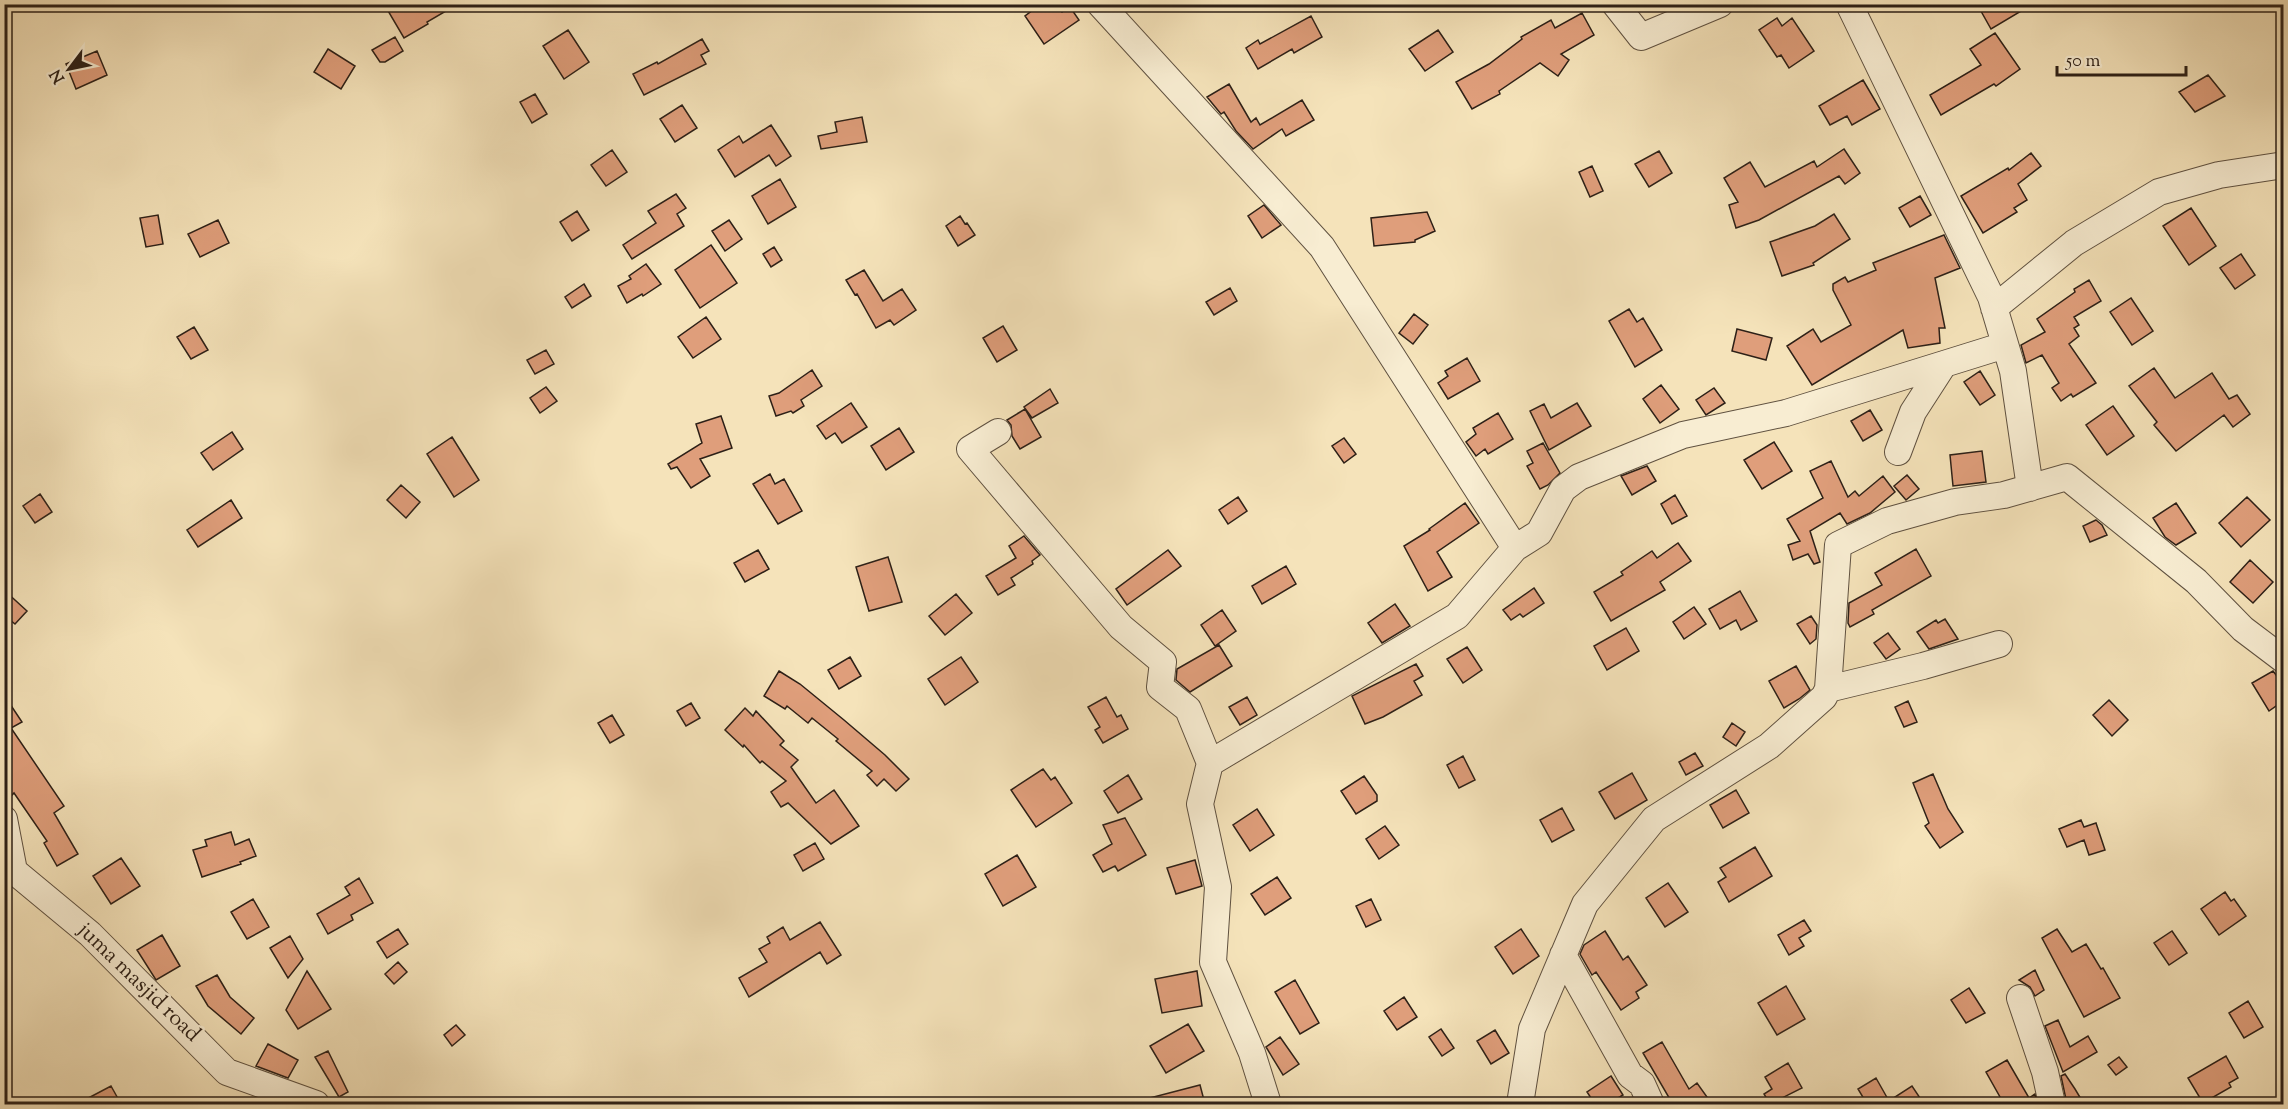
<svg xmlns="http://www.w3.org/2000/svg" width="2288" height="1109" font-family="'Sorts Mill Goudy',serif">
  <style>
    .building { fill: #df9e7b; stroke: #2d2017; stroke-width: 1.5 }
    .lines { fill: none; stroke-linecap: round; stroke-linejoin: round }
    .minor-casing { stroke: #5f5140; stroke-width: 28 }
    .minor { stroke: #f8edd2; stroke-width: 26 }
    .labels { text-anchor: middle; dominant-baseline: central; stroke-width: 5; stroke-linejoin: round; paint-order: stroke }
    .street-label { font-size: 22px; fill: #2d2017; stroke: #f8edd2 }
  </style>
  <rect width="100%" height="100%" fill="#f5e3ba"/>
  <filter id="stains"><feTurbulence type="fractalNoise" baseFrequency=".00333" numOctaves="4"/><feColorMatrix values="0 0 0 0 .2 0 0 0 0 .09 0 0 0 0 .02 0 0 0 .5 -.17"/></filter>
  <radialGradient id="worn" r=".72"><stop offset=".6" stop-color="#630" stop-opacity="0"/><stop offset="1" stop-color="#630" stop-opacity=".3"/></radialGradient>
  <path class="building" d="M 384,4 L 458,4 L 427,22 L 428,24 L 404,38 Z
    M 1041,4 L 1057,4 L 1062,12 L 1070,7 L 1079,20 L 1044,44 L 1025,16 Z
    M 1977,4 L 2033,4 L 1991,29 Z
    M 1582,13 L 1594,35 L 1561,54 L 1569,60 L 1558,76 L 1540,63 L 1499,91 L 1500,94 L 1472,109 L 1456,82 L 1489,64 L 1522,39 L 1521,37 L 1551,20 L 1555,28 Z
    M 1311,16 L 1322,37 L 1294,53 L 1292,49 L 1258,69 L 1246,48 L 1258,40 L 1260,44 Z
    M 1777,18 L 1782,26 L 1792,18 L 1814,51 L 1789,68 L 1781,55 L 1777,57 L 1759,30 Z
    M 568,30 L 589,62 L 564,79 L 543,46 Z
    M 1438,30 L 1453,52 L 1425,71 L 1409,49 Z
    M 1995,33 L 2020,69 L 1996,86 L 1994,84 L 1941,115 L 1930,95 L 1981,65 L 1970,49 Z
    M 395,37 L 403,51 L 385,62 L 380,62 L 372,50 Z
    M 702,39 L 709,51 L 701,55 L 706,64 L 644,95 L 633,74 L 657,62 L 658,64 Z
    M 328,49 L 355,66 L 341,89 L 314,72 Z
    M 97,51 L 107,75 L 76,89 L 66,64 Z
    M 2208,75 L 2225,96 L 2195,112 L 2179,92 Z
    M 1863,80 L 1880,109 L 1852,125 L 1847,116 L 1830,125 L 1819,106 Z
    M 1229,84 L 1251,122 L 1256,118 L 1260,125 L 1302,100 L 1314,120 L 1286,136 L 1282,129 L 1253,149 L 1236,131 L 1224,112 L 1221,114 L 1207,97 Z
    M 535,94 L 547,114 L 532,123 L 520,102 Z
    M 682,105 L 697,128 L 675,142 L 660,119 Z
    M 862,117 L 867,142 L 821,149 L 818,136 L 837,132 L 835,122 Z
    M 771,125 L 791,156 L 776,166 L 769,155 L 735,177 L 718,150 L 739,136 L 743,143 Z
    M 1844,149 L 1860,173 L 1845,184 L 1839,176 L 1759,220 L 1736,228 L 1729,205 L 1738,202 L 1724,178 L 1750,162 L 1765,187 L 1814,161 L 1817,167 Z
    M 612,150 L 627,172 L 606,186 L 591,165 Z
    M 1659,151 L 1672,173 L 1649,187 L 1635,164 Z
    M 2031,153 L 2041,166 L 2018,184 L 2027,200 L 2014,208 L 2017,212 L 1983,233 L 1961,196 L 2008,168 L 2009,170 Z
    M 1592,166 L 1603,191 L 1590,197 L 1579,172 Z
    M 780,179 L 796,207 L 768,224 L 752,196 Z
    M 676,194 L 686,208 L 677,214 L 684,226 L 632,259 L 623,245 L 656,223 L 648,211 Z
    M 1920,196 L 1931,215 L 1910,227 L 1899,208 Z
    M 1264,205 L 1281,225 L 1262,238 L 1248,216 Z
    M 2191,208 L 2216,246 L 2189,265 L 2163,226 Z
    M 577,211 L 589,230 L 572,241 L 560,222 Z
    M 1427,212 L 1435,231 L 1415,240 L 1415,242 L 1374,246 L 1371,218 Z
    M 1834,214 L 1850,239 L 1813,263 L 1814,265 L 1782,276 L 1770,242 L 1815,226 Z
    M 158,215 L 163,244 L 146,247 L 140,218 Z
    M 960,216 L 965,224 L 967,223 L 975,235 L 958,246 L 946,226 Z
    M 218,220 L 229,243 L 200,257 L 188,234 Z
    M 729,220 L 742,239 L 725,251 L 712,231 Z
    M 1944,235 L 1960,268 L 1935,278 L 1945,328 L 1939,328 L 1940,343 L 1908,348 L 1903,330 L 1812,385 L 1787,346 L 1813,329 L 1821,342 L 1851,325 L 1833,290 L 1833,284 L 1845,277 L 1848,282 L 1876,270 L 1873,263 Z
    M 711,245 L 737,283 L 700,308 L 675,270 Z
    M 774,247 L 782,260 L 771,267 L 763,254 Z
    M 2241,254 L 2255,275 L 2235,289 L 2220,268 Z
    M 646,264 L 661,284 L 643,296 L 642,294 L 627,303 L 618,286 L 631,279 L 629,276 Z
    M 864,270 L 883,301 L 902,289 L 916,310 L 894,325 L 890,320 L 876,328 L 857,294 L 855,295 L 846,280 Z
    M 2089,280 L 2101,301 L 2074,317 L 2079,325 L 2074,328 L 2079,336 L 2069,344 L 2096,383 L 2073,397 L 2071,394 L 2061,401 L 2052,388 L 2059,383 L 2042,355 L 2026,363 L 2021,345 L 2045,332 L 2037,319 L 2075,292 L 2074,289 Z
    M 584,284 L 591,296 L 572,308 L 565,297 Z
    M 1230,288 L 1237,301 L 1214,315 L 1206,302 Z
    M 2131,298 L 2153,331 L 2132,345 L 2110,312 Z
    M 1629,309 L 1637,322 L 1643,318 L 1662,350 L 1635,367 L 1609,321 Z
    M 1414,314 L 1428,325 L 1413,344 L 1399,333 Z
    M 706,317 L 721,339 L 693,358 L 678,337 Z
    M 1003,326 L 1017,350 L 997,362 L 983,338 Z
    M 194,327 L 208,350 L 191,359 L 177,337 Z
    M 1737,329 L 1772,338 L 1766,360 L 1732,351 Z
    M 546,350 L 554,364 L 535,374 L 527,360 Z
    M 1467,358 L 1480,381 L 1448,399 L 1438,383 L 1448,376 L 1445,371 Z
    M 2154,368 L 2175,398 L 2212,373 L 2229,399 L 2237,395 L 2250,414 L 2233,427 L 2224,415 L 2176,451 L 2154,425 L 2157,422 L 2129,386 Z
    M 812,370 L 822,386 L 801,400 L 804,406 L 793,413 L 791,411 L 776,416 L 769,396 L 779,393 Z
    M 1980,371 L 1995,395 L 1980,405 L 1964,382 Z
    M 1661,385 L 1679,409 L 1660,423 L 1643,399 Z
    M 546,387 L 557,401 L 540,413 L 530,398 Z
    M 1714,388 L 1725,403 L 1706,415 L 1696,400 Z
    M 1050,389 L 1058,403 L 1032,418 L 1024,407 Z
    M 851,403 L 867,427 L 842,443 L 835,433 L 826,439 L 817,426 Z
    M 1577,403 L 1591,426 L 1549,450 L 1530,411 L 1544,404 L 1551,418 Z
    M 2113,406 L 2134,436 L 2107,455 L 2086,425 Z
    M 1025,409 L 1041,437 L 1020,449 L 1012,436 L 1011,425 L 1007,420 Z
    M 1870,410 L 1882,430 L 1863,441 L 1851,421 Z
    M 1498,413 L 1513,439 L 1488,454 L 1485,449 L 1476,456 L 1466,442 L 1476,434 L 1473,428 Z
    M 721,416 L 732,448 L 700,459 L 710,476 L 691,488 L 677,467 L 671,469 L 668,464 L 702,443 L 696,424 Z
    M 899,428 L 914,452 L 886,470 L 871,446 Z
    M 232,432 L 243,449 L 213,470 L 201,453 Z
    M 452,437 L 479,480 L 454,497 L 427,454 Z
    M 1344,438 L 1356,454 L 1344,463 L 1332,446 Z
    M 1774,442 L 1792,471 L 1762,489 L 1744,460 Z
    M 1543,443 L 1560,473 L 1548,485 L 1540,489 L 1527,466 L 1533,463 L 1527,451 Z
    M 1982,451 L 1986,482 L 1953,486 L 1950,455 Z
    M 1831,461 L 1848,497 L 1855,491 L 1859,496 L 1883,476 L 1895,492 L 1870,513 L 1847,524 L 1840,513 L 1810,531 L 1820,562 L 1814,564 L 1808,554 L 1793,560 L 1788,545 L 1800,541 L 1787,519 L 1823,498 L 1810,471 Z
    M 1647,466 L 1656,481 L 1632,495 L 1621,476 Z
    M 770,474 L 775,484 L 784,479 L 802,511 L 778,524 L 753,484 Z
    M 1907,475 L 1919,489 L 1906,500 L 1894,486 Z
    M 401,485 L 420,502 L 406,518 L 387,500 Z
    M 40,494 L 52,512 L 35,523 L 23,506 Z
    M 1675,495 L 1687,516 L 1672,524 L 1661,504 Z
    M 1238,497 L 1247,511 L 1228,524 L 1219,510 Z
    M 2247,497 L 2270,520 L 2241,547 L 2219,523 Z
    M 231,500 L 242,518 L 198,547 L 187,530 Z
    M 1465,503 L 1479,523 L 1437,552 L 1452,577 L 1428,591 L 1404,546 L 1430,530 L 1429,529 Z
    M 2176,503 L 2196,533 L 2176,545 L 2165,537 L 2153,518 Z
    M 2096,520 L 2102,525 L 2107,535 L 2090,542 L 2083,526 Z
    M 1024,536 L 1040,555 L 1032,561 L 1033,564 L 1011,578 L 1015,585 L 998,595 L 986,576 L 1016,558 L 1009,546 Z
    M 1678,543 L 1691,561 L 1660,582 L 1665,590 L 1611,621 L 1594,592 L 1623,575 L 1621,572 L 1652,551 L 1657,558 Z
    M 1916,549 L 1931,576 L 1872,610 L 1874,614 L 1850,627 L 1848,623 L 1849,603 L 1882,585 L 1875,573 Z
    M 758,550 L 769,569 L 745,582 L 734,563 Z
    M 1168,550 L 1181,566 L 1127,605 L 1116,589 Z
    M 888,557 L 902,602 L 869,611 L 856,567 Z
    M 2250,560 L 2273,582 L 2253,603 L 2230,582 Z
    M 1286,566 L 1296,584 L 1262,604 L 1252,586 Z
    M 1534,588 L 1544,603 L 1523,617 L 1520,614 L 1511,620 L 1503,610 Z
    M 4,590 L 27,611 L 15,624 L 4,615 Z
    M 1740,591 L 1757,621 L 1741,630 L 1736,620 L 1720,629 L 1709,609 Z
    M 956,594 L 972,613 L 945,635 L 929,616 Z
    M 1395,604 L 1410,626 L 1382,643 L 1368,623 Z
    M 1694,607 L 1706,624 L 1684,639 L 1673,622 Z
    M 1222,610 L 1236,631 L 1215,646 L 1201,625 Z
    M 1811,616 L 1817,625 L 1816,639 L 1810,644 L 1797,624 Z
    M 1945,619 L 1958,639 L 1929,649 L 1917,632 L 1936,620 L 1938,623 Z
    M 1626,628 L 1639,651 L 1607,670 L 1594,646 Z
    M 1888,633 L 1900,649 L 1886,659 L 1874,643 Z
    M 1219,645 L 1232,666 L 1190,692 L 1176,680 L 1177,669 Z
    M 1467,647 L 1482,670 L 1463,683 L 1447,659 Z
    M 850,657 L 861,676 L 839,689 L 828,670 Z
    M 961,657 L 978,682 L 945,705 L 928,679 Z
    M 1416,664 L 1423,676 L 1414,681 L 1422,695 L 1383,717 L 1365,724 L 1352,696 Z
    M 1796,666 L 1810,690 L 1799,699 L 1784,708 L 1769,681 Z
    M 779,671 L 800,684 L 844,720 L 885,755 L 909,779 L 896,791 L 884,779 L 877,786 L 867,775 L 872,771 L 836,741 L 838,739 L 812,718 L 808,723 L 787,706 L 785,709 L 764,696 Z
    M 2273,671 L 2283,684 L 2283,701 L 2269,711 L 2252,683 Z
    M 4,695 L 22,722 L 11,728 L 64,806 L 54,813 L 78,854 L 57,866 L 44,843 L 47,841 L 14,793 L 12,795 L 4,784 Z
    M 1106,697 L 1117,717 L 1121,715 L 1128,729 L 1103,743 L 1095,730 L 1100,727 L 1088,707 Z
    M 1247,697 L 1257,715 L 1240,725 L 1229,707 Z
    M 2109,700 L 2128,720 L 2112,736 L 2093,715 Z
    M 1908,701 L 1917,722 L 1904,727 L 1895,707 Z
    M 691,703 L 700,718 L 686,726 L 677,711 Z
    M 745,708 L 753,716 L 756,711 L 784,741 L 780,745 L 798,760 L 791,767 L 816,803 L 834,790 L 859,826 L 831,844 L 788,803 L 781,807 L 771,792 L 786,781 L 762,761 L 760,763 L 744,745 L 743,747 L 725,730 Z
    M 612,715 L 624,735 L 610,743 L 598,723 Z
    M 1732,723 L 1745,732 L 1736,746 L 1723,737 Z
    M 1695,753 L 1703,766 L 1686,775 L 1679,762 Z
    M 1463,756 L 1475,780 L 1459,788 L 1447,765 Z
    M 1043,769 L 1051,780 L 1055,777 L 1072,803 L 1036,827 L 1011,790 Z
    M 1632,773 L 1647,800 L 1615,819 L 1599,792 Z
    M 1933,774 L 1948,809 L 1963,832 L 1940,848 L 1925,826 L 1929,823 L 1913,783 Z
    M 1128,775 L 1142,799 L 1118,813 L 1104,791 Z
    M 1364,776 L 1377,795 L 1377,801 L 1356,814 L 1341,791 Z
    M 1736,790 L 1749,813 L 1723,828 L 1710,805 Z
    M 1562,808 L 1574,830 L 1552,842 L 1540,820 Z
    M 1257,809 L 1274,835 L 1250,851 L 1233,825 Z
    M 1125,818 L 1146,855 L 1118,871 L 1115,866 L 1103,872 L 1093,855 L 1112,844 L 1103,825 Z
    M 2081,820 L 2084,827 L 2096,823 L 2105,850 L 2089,855 L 2084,840 L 2067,847 L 2059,829 Z
    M 1385,826 L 1399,845 L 1379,859 L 1366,839 Z
    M 231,832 L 235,845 L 249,839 L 256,856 L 240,862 L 241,864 L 202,877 L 193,850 L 207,846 L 205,840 Z
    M 815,843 L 824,859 L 803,871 L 794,855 Z
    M 1755,847 L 1772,876 L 1729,902 L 1718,882 L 1726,877 L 1720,868 Z
    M 1017,855 L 1036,887 L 1003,906 L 985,874 Z
    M 121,858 L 140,886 L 111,904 L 93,876 Z
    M 1195,860 L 1202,886 L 1176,894 L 1167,868 Z
    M 1277,877 L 1291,898 L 1265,915 L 1251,894 Z
    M 359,878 L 373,903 L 351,915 L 353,920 L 328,934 L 317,914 L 350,895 L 345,887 Z
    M 1668,883 L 1688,912 L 1665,927 L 1646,898 Z
    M 2225,892 L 2231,901 L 2234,899 L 2246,916 L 2219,935 L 2201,909 Z
    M 253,899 L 269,927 L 247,939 L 231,912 Z
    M 1371,899 L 1381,920 L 1366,927 L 1356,906 Z
    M 1804,920 L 1811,931 L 1799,938 L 1804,946 L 1789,955 L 1778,935 Z
    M 820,922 L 841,955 L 827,964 L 820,952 L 749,997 L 739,978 L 767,962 L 759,949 L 770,943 L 767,937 L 783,927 L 790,940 Z
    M 398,929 L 408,944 L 387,958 L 377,942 Z
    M 1521,929 L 1539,956 L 1513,974 L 1495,947 Z
    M 2057,929 L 2072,952 L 2086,944 L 2101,969 L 2103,968 L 2120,998 L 2084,1017 L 2042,938 Z
    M 1605,931 L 1623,960 L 1628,956 L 1647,985 L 1636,992 L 1639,998 L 1621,1010 L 1596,972 L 1592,975 L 1580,954 L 1584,945 Z
    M 2172,931 L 2187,953 L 2169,965 L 2154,943 Z
    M 162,935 L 180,966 L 156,980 L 137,950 Z
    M 290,936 L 303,959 L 288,978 L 270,948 Z
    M 398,962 L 407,972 L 394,984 L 385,974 Z
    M 2035,970 L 2044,990 L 2035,996 L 2030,987 L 2019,980 Z
    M 307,971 L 331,1009 L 298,1029 L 286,1010 Z
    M 1197,971 L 1202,1006 L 1162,1013 L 1155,979 Z
    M 217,975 L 230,997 L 254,1018 L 241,1034 L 208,1006 L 196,986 Z
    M 1295,980 L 1319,1023 L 1300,1034 L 1275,992 Z
    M 1786,986 L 1805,1019 L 1777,1035 L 1758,1003 Z
    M 1969,988 L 1985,1013 L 1966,1023 L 1951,1000 Z
    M 1404,997 L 1417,1017 L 1397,1030 L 1384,1011 Z
    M 2248,1001 L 2263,1027 L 2244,1038 L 2229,1013 Z
    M 2058,1020 L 2070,1047 L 2088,1036 L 2097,1052 L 2063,1072 L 2045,1026 Z
    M 1188,1024 L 1204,1051 L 1166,1073 L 1150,1046 Z
    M 456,1025 L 465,1035 L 452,1046 L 444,1035 Z
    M 1441,1029 L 1454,1048 L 1442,1056 L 1429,1037 Z
    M 1495,1030 L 1509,1053 L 1491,1064 L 1477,1041 Z
    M 1280,1037 L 1299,1064 L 1283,1075 L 1266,1047 Z
    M 1662,1042 L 1689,1089 L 1697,1083 L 1712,1104 L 1666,1104 L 1671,1101 L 1643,1053 Z
    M 268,1044 L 298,1060 L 288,1078 L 256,1066 Z
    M 328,1051 L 348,1092 L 339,1097 L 315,1057 Z
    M 2226,1056 L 2238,1078 L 2229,1083 L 2231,1087 L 2203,1103 L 2188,1078 Z
    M 2119,1057 L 2127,1067 L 2116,1075 L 2108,1065 Z
    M 2007,1060 L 2029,1098 L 2035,1094 L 2037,1104 L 2004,1104 L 1986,1072 Z
    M 1788,1063 L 1802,1088 L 1770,1104 L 1764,1094 L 1772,1089 L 1765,1077 Z
    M 2065,1074 L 2075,1089 L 2084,1104 L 2067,1104 L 2061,1076 Z
    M 1611,1076 L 1623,1095 L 1608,1104 L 1595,1104 L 1587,1092 Z
    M 1876,1078 L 1889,1101 L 1912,1086 L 1924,1104 L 1867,1104 L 1858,1089 Z
    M 1200,1085 L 1205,1104 L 1143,1104 L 1142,1100 Z
    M 111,1086 L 121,1104 L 77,1104 Z"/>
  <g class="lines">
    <defs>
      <path id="minor" d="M 1100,4 L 1322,247 L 1515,548
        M 1615,4 L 1641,37 L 1720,4
        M 1849,4 L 1991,297 L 2013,371 L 2030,488
        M 1994,308 L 2074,243 L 2159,192 L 2219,175 L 2284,165
        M 998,432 L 970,449 L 1121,627 L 1163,662 L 1160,687 L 1188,709 L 1210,763 L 1200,804 L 1218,887 L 1213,962 L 1252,1053 L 1268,1104
        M 1898,452 L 1913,412 L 1944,364 L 2005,345
        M 1828,689 L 1923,666 L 1999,644
        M 1210,763 L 1457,616 L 1515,548 L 1539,533 L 1563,489 L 1579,477 L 1683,435 L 1786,413 L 1944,364
        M 4,819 L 14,871 L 90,934 L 227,1072 L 316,1104
        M 1563,955 L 1630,1075 L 1642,1084 L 1651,1104
        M 2020,998 L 2045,1072 L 2052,1104
        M 1520,1104 L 1532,1029 L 1585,904 L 1654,819 L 1769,746 L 1824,697 L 1828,689 L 1838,545 L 1887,521 L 1955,502 L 2004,495 L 2067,477 L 2196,581 L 2243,629 L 2284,660"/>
    </defs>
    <use href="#minor" class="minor-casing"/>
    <use href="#minor" class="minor"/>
  </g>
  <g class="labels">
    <g class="street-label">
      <text transform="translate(138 983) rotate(44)">juma masjid road</text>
    </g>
  </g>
  <rect width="2288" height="1109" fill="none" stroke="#f5e3ba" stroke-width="24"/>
  <rect x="6" y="6" width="2276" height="1097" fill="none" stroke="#2d2017" stroke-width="3"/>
  <rect x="12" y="12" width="2264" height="1085" fill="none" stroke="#2d2017" stroke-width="1.5"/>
  <g transform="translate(69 69) rotate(238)" stroke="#f8edd2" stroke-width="4.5" paint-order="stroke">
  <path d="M0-4.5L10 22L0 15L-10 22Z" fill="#2d2017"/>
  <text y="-9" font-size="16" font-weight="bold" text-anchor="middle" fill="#2d2017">N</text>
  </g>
  <path d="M2057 66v9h129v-9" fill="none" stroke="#2d2017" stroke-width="3"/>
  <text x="2066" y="66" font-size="18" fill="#2d2017" stroke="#f8edd2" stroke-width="4.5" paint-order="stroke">50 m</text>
  <rect width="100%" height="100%" filter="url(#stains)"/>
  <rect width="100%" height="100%" fill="url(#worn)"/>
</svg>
